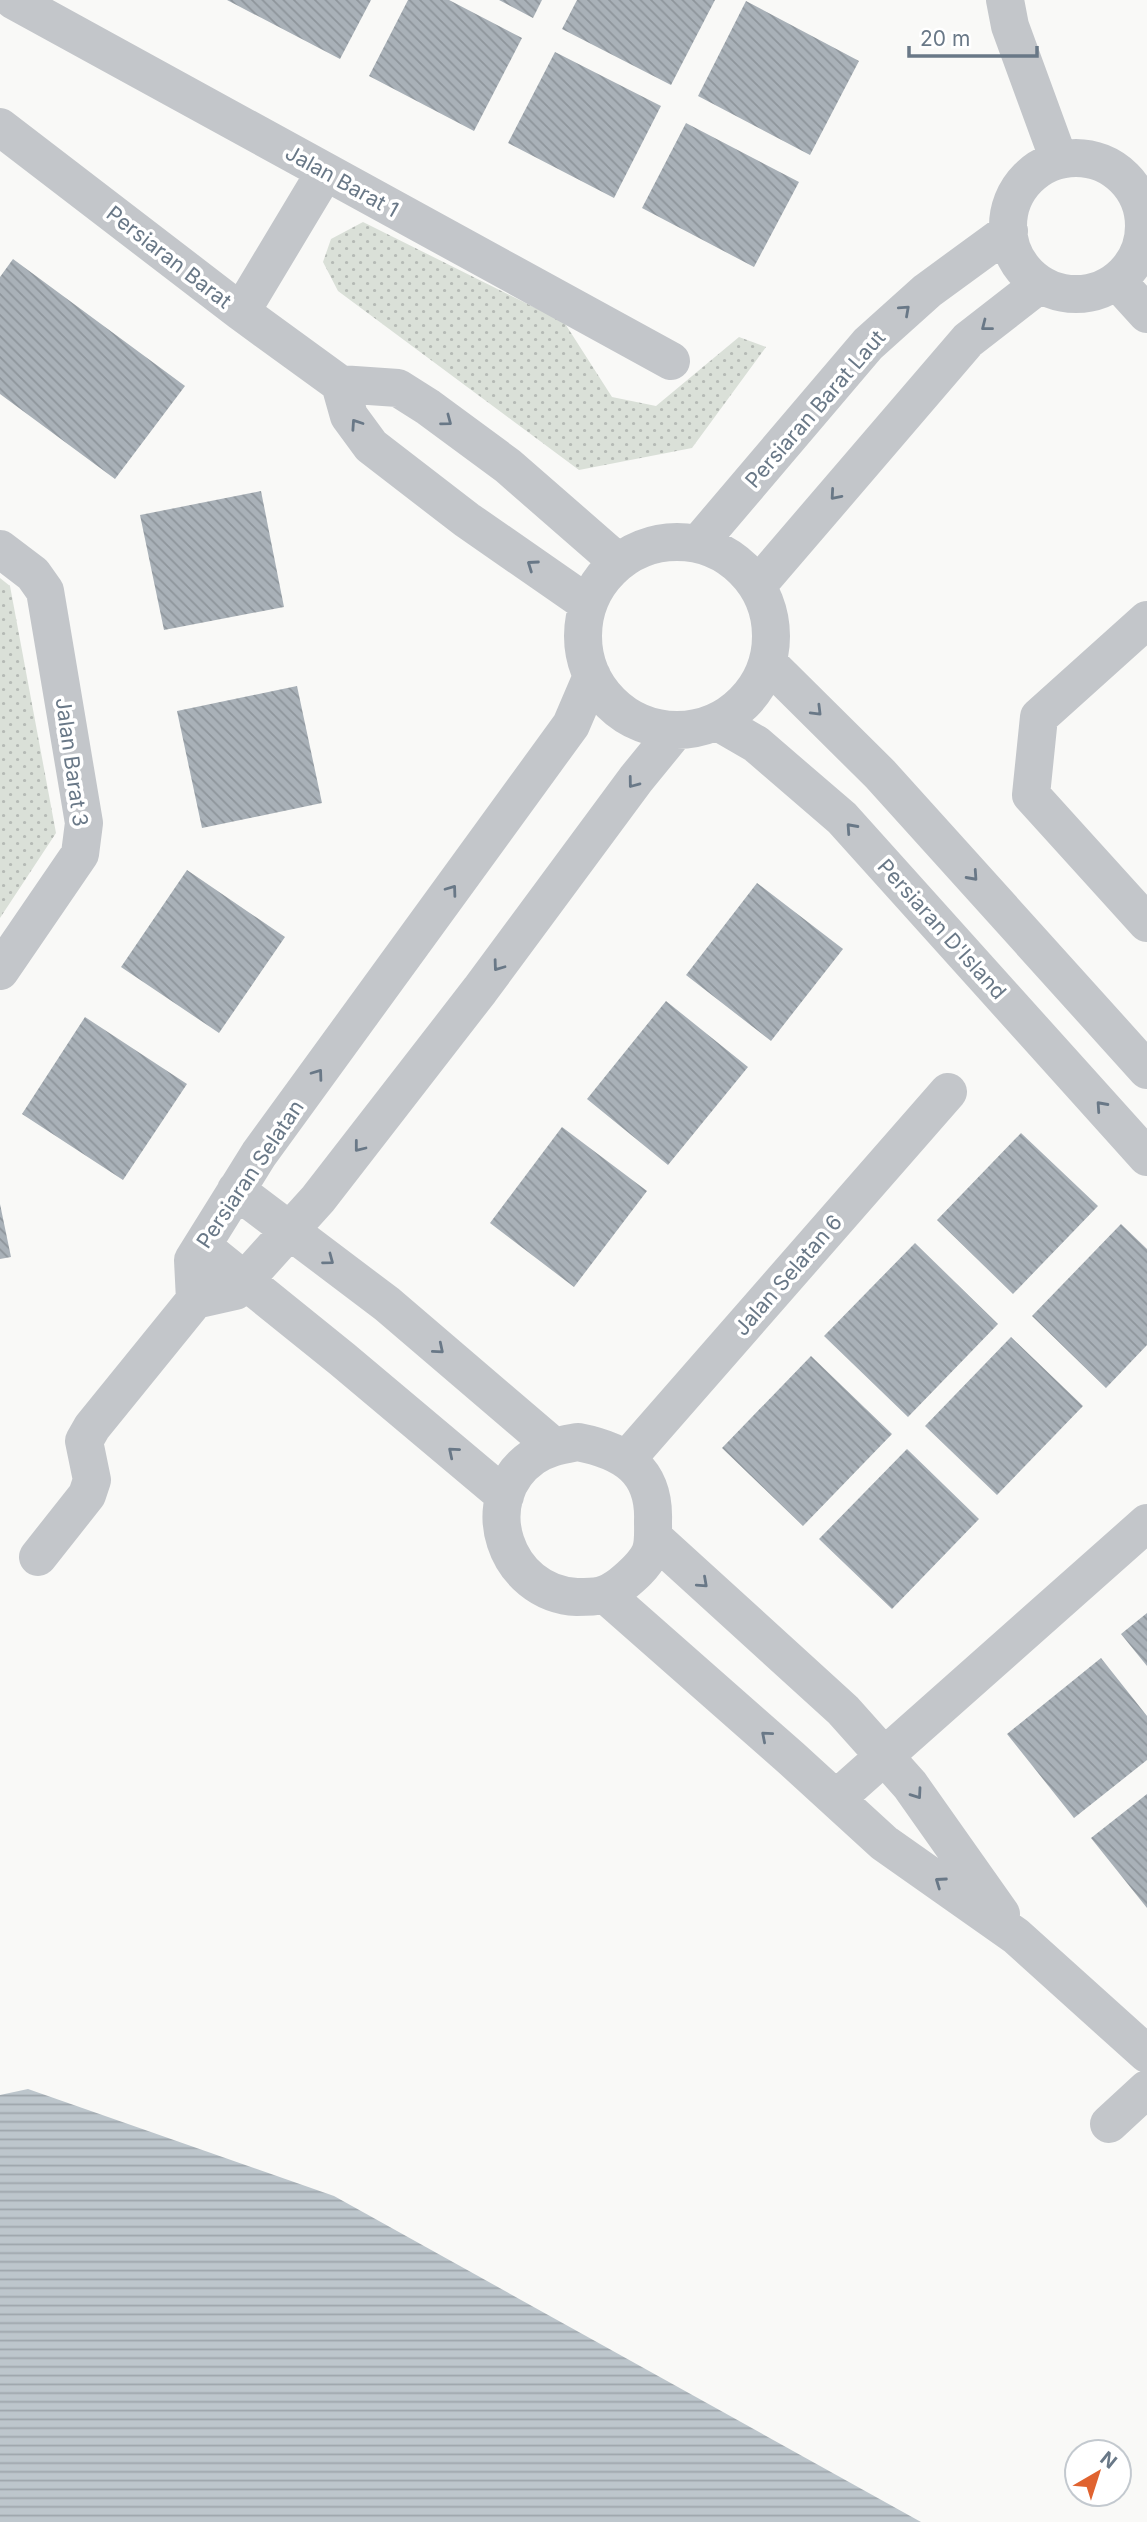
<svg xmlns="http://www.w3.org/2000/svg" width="1147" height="2522" font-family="Inter,sans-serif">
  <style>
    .park { fill: url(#park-dots) }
    .water { fill: url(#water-rules) }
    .building { fill: url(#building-back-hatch) }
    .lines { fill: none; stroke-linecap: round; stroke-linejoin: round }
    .minor { stroke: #c3c6ca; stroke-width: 38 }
    .oneway { stroke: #697887 }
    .labels { text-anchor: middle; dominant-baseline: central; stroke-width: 7; stroke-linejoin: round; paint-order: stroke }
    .street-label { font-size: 21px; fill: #697887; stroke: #fff }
  </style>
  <defs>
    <pattern id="park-dots" width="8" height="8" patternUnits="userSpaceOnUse" patternTransform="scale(1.75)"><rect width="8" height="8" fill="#dae0d8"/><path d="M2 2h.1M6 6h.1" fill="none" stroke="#b5bab5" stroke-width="1.8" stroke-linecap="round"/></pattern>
    <pattern id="water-rules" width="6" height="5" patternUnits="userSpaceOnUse" patternTransform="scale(1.75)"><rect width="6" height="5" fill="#bdc6cc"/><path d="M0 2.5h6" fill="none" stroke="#9ea6ab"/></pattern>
    <pattern id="building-back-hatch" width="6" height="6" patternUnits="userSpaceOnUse" patternTransform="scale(1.75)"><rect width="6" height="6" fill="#a9b1b8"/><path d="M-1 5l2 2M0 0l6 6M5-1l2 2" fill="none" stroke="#8e959b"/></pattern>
  </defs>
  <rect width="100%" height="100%" fill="#f9f9f7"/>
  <path class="park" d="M 363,222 L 564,322 L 612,397 L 656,406 L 739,337 L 766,347 L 692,448 L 579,470 L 338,291 L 323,262 L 331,239 Z
    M 0,578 L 10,586 L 56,833 L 0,918 Z"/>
  <path class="water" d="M 28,2089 L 334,2196 L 921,2522 L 0,2522 L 0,2095 Z"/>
  <path class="building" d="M 227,0 L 371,0 L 340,59 Z
    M 408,0 L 449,0 L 522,38 L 474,131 L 369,76 Z
    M 499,0 L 542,0 L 533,18 Z
    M 577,0 L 715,0 L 671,85 L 562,29 Z
    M 746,1 L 859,61 L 810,155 L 698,96 Z
    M 555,52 L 661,106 L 614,198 L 508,143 Z
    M 686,123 L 799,182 L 754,267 L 642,208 Z
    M 13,259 L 185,386 L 115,479 L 0,394 L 0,277 Z
    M 261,491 L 284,607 L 164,630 L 140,515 Z
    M 297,686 L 322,803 L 202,828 L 177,711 Z
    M 187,870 L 285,937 L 219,1033 L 121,967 Z
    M 757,883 L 843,949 L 771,1041 L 686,975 Z
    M 666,1001 L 748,1067 L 668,1165 L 587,1099 Z
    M 85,1017 L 187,1084 L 123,1180 L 22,1114 Z
    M 562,1127 L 647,1191 L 574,1287 L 490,1223 Z
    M 1021,1133 L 1098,1206 L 1013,1294 L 937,1220 Z
    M 0,1204 L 11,1257 L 0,1259 Z
    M 1121,1224 L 1147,1249 L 1147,1345 L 1106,1388 L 1032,1316 Z
    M 915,1243 L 998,1324 L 908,1417 L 824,1336 Z
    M 1011,1337 L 1083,1406 L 997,1495 L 925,1426 Z
    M 811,1356 L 892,1434 L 803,1526 L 722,1448 Z
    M 907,1449 L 979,1519 L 892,1609 L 819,1539 Z
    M 1147,1613 L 1147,1666 L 1121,1634 Z
    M 1101,1658 L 1147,1716 L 1147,1760 L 1074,1818 L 1007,1734 Z
    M 1147,1794 L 1147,1908 L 1091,1838 Z"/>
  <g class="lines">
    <path class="minor" d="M 13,0 L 671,361
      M 1005,0 L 1010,26 L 1059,160
      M 0,127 L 241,312 L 340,384
      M1008 226a68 68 0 1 1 136 0a68 68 0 1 1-136 0Z
      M 1117,281 L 1147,314
      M 241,312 L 325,172
      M 340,384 L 349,416 L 371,446 L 467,520 L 588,604
      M 340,384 L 398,388 L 428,407 L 508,466 L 618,562
      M583 636a94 94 0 1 1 188 0a94 94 0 1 1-188 0Z
      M 698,544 L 868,344 L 927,291 L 1009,231
      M 0,549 L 33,574 L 45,591 L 84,823 L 80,854 L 0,971
      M 757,586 L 968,340 L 1040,284
      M 1147,620 L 1039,717 L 1031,795 L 1147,923
      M 768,663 L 880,774 L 1147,1070
      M 718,722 L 756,744 L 842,818 L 1147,1157
      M 236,1190 L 387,1304 L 553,1446
      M 202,1246 L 342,1359 L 505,1496
      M 195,1300 L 235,1291 L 318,1199 L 480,990 L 636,779 L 676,730
      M 195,1300 L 193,1260 L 259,1154 L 571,725 L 592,676
      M 578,1442 C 624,1451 655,1470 653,1521 C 653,1531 654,1544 650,1553 C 644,1566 632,1576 621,1585 C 605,1597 597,1597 577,1597 C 505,1594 473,1499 533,1457 C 547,1447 562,1445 578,1442 Z
      M 627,1459 L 948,1092
      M 653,1537 L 843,1710 L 910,1785 L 1001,1914
      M 38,1557 L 87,1495 L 92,1480 L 84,1441 L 92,1427 L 195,1300
      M 607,1596 L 791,1758 L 884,1843 L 1016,1936 L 1147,2054
      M 836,1799 L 1147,1523
      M 1109,2124 L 1147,2089"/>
  </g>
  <defs><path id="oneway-chevron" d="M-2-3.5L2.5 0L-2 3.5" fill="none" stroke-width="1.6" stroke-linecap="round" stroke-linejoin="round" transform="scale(1.75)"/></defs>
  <g class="oneway">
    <use href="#oneway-chevron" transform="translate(905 310) rotate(-42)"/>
    <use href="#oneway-chevron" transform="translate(986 326) rotate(142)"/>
    <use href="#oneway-chevron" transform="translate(447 421) rotate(37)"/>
    <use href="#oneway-chevron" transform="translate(356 424) rotate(-124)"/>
    <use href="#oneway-chevron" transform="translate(835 495) rotate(131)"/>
    <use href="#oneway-chevron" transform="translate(532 565) rotate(-145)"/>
    <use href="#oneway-chevron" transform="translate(817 711) rotate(45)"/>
    <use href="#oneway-chevron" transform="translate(633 783) rotate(127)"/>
    <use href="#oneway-chevron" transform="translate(851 828) rotate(-132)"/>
    <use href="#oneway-chevron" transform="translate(973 876) rotate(48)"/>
    <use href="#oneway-chevron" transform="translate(452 890) rotate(-54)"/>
    <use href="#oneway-chevron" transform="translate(498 966) rotate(126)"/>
    <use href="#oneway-chevron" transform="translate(318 1074) rotate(-54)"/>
    <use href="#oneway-chevron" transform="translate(1101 1106) rotate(-132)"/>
    <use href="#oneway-chevron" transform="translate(359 1147) rotate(128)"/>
    <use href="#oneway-chevron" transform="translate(329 1260) rotate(37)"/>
    <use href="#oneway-chevron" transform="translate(439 1349) rotate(40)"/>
    <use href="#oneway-chevron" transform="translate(453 1452) rotate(-140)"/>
    <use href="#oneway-chevron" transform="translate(703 1583) rotate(42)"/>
    <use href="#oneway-chevron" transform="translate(766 1736) rotate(-139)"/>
    <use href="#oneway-chevron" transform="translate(917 1794) rotate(55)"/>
    <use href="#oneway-chevron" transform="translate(940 1882) rotate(-145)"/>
  </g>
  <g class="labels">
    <g class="street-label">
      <text transform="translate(342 181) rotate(29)">Jalan Barat 1</text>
      <text transform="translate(169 257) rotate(38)">Persiaran Barat</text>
      <text transform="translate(815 409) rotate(-49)">Persiaran Barat Laut</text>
      <text transform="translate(72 762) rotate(82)">Jalan Barat 3</text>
      <text transform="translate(942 929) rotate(48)">Persiaran D'Island</text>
      <text transform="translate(250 1174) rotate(-56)">Persiaran Selatan</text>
      <text transform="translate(788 1275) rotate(-49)">Jalan Selatan 6</text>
    </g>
  </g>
  <g transform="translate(1098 2473) rotate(39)"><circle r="33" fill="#ffffff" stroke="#c3c9cf" stroke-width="2"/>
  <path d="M0-5L12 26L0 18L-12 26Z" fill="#e06330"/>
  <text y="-10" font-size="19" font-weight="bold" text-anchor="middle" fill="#697887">N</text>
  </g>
  <path d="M909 46v10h128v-10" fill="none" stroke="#697887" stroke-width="3.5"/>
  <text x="920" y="46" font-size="21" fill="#697887" stroke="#ffffff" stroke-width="5" paint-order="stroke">20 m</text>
</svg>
